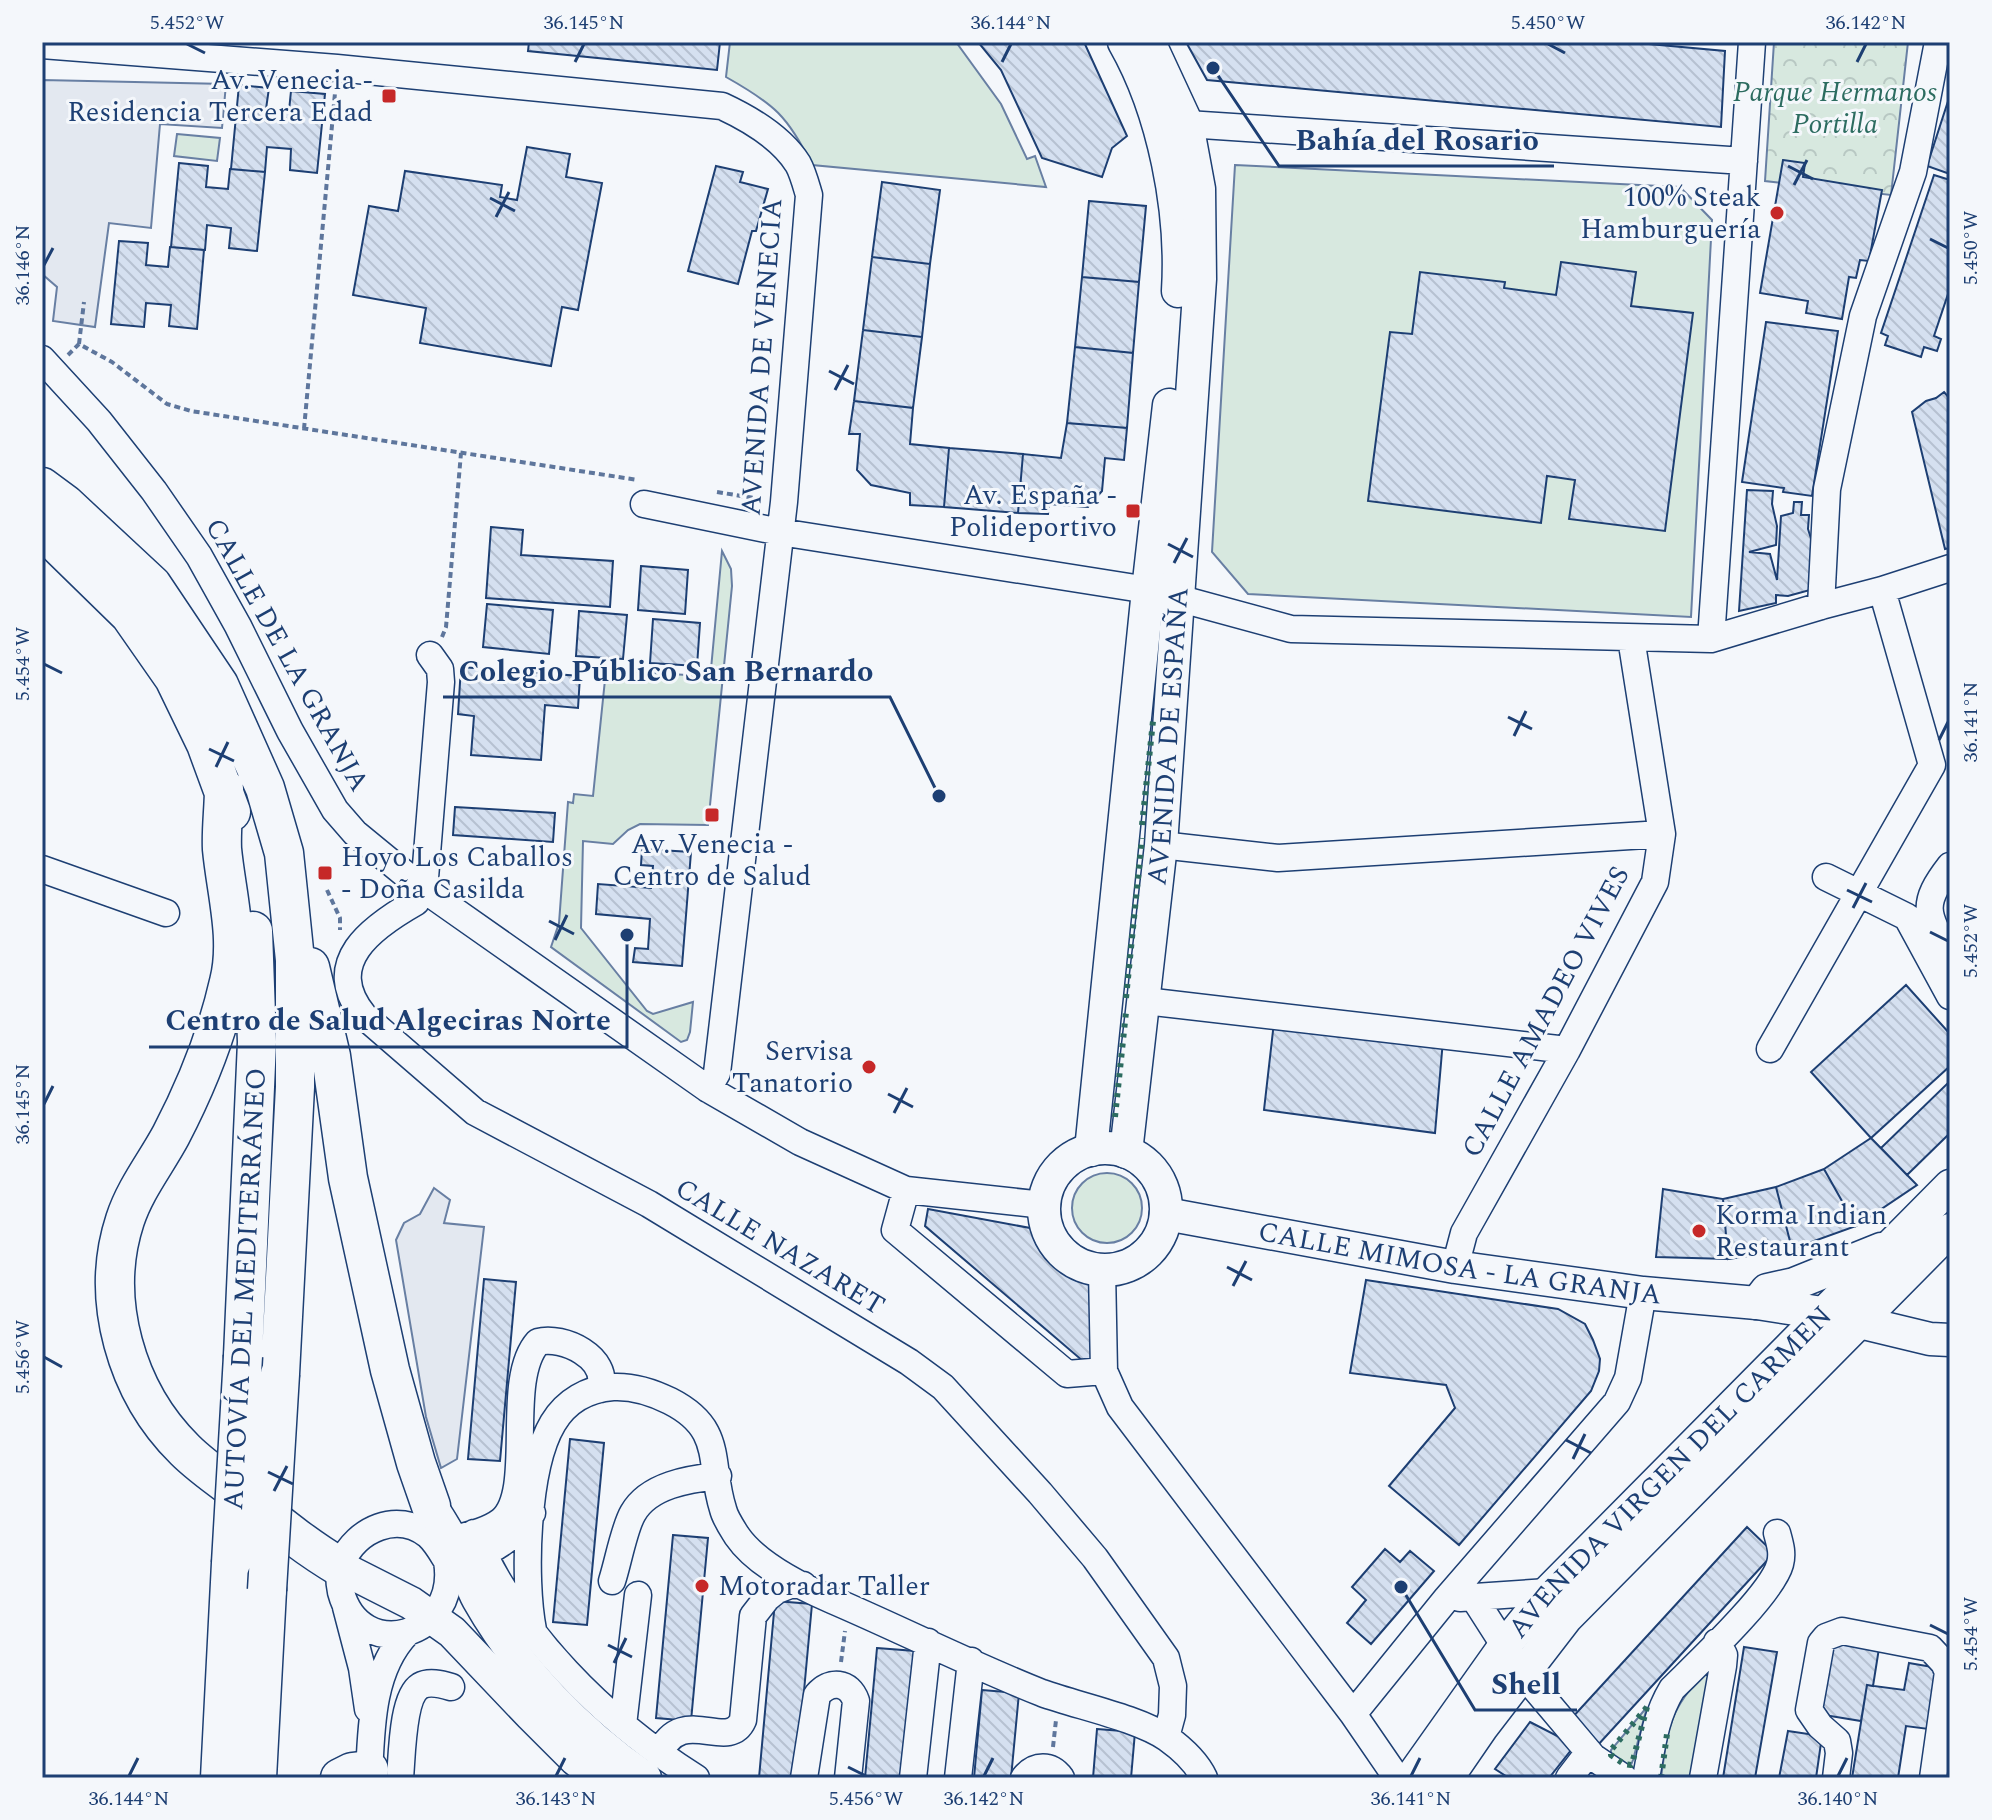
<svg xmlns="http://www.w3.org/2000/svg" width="1992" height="1820" font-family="Spectral,serif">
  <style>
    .green { fill: #d7e8df; stroke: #687fa3; stroke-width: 2 }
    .park { fill: url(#park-crowns); stroke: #687fa3; stroke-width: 2 }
    .parking { fill: #e3e8f0; stroke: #687fa3; stroke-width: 2 }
    .building { fill: url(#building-back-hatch); stroke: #1d3f73; stroke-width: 2 }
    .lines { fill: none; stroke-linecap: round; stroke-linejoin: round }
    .minor-casing { stroke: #1d3f73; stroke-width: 29 }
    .major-casing { stroke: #1d3f73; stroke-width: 35 }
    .highway-casing { stroke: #1d3f73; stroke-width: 41 }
    .path { stroke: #5e769c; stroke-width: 4; stroke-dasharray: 6 4; stroke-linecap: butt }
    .minor { stroke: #f4f7fb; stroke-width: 26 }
    .major { stroke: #f4f7fb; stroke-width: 32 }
    .highway { stroke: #f4f7fb; stroke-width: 38 }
    .highway-bridge-casing { stroke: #1d3f73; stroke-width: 41; stroke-linecap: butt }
    .highway-bridge { stroke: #f4f7fb; stroke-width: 38 }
    .hedge { stroke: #2c6c60; stroke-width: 6; stroke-dasharray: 4 6; stroke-linecap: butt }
    .ticks { fill: none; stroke: #1d3f73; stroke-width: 3 }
    .poi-dot { fill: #c62828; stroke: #f4f7fb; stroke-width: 3 }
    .labels { text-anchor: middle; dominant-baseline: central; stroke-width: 6; stroke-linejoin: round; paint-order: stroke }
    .poi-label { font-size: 28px; fill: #1d3f73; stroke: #f4f7fb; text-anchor: end }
    .park-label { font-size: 28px; font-style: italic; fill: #2c6c60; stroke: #f4f7fb }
    .street-label { font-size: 28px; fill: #1d3f73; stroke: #f4f7fb }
    .leader { fill: none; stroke: #1d3f73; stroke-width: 3 }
    .callout-dot { fill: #1d3f73; stroke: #f4f7fb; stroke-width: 3 }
    .callout-label { font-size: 30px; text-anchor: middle; font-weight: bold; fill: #1d3f73; stroke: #f4f7fb; stroke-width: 6; stroke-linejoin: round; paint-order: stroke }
    .neatline { fill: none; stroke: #1d3f73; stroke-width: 3 }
    .ticks-label { font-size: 20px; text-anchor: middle; fill: #1d3f73 }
  </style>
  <defs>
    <pattern id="park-crowns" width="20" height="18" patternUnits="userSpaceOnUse" patternTransform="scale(2)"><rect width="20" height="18" fill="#d7e8df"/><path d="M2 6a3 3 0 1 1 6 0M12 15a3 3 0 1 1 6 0" fill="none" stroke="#b8c8c3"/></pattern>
    <pattern id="building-back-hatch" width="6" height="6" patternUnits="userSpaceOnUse" patternTransform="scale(2)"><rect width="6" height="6" fill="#d5e0f0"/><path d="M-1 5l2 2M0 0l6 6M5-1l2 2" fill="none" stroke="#b6c1d1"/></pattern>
  </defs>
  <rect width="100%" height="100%" fill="#f4f7fb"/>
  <path class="green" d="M 730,42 L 956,42 L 1001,104 L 1027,159 L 1035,156 L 1046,187 L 812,165 C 788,116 774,104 726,77 Z
    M 177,134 L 220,138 L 217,161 L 174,156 Z
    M 1235,165 L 1680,187 L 1712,220 L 1691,617 L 1248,594 L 1212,552 Z
    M 722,551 L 731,569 L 732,586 L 708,825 L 640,824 L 628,830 L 613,844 L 583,841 L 581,928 L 647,1011 L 653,1014 L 693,1002 L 690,1032 L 687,1040 L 681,1042 L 551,947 L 559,923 L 568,802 L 573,803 L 574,794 L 593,796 L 606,670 L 703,676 L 711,669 Z
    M1072 1208a35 35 0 1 1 70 0a35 35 0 1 1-70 0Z
    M 1709,1671 L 1693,1778 L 1661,1778 C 1668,1727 1669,1710 1705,1672 Z
    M 1647,1707 L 1633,1760 L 1631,1765 L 1628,1766 L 1611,1755 L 1611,1750 Z"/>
  <path class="park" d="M 1774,42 L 1908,42 L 1891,195 L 1765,181 Z"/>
  <path class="parking" d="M 42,80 L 226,84 L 222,128 L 160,124 L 151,228 L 109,223 L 95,327 L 53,321 L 57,287 L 42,274 Z
    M 434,1188 L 450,1200 L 444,1223 L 484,1227 L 457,1459 L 441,1468 L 426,1417 L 396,1240 L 404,1223 L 420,1214 Z"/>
  <path class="building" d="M 529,42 L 720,42 L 717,70 L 528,51 Z
    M 978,42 L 1084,42 L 1127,136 L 1112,148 L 1102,177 L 1042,158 L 1001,70 Z
    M 1186,42 L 1627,42 L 1725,51 L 1721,127 L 1207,80 Z
    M 239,85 L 269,88 L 266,109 L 289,111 L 291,91 L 325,94 L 317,173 L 290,170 L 291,149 L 267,147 L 265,172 L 231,169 Z
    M 1950,95 L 1950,174 L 1927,166 Z
    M 527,147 L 570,154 L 566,177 L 602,183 L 578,310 L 562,307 L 551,366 L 420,343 L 426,308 L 353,295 L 369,206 L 398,211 L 405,171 L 502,185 L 500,197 L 517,200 Z
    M 1783,160 L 1805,163 L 1803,177 L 1882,190 L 1869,261 L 1860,260 L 1856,278 L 1849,277 L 1842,319 L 1806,313 L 1808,301 L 1760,293 Z
    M 179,163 L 208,166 L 206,187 L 228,189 L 230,169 L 265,172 L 257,251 L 229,248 L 231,228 L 207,225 L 205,250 L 171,247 Z
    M 716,166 L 743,172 L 740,182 L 768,189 L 756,231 L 752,231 L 738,284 L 688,271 Z
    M 1934,175 L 1950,180 L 1950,288 L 1934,336 L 1941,339 L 1937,351 L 1924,347 L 1921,357 L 1885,345 L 1888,336 L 1881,333 Z
    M 882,182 L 940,190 L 930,264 L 872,257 Z
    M 1089,201 L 1146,206 L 1139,282 L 1082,277 Z
    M 119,241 L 148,243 L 146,265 L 168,267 L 170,247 L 204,250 L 197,329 L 169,326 L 171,305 L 146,303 L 144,327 L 111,324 Z
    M 872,257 L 930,264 L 922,337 L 863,330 Z
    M 1561,262 L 1636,272 L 1631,306 L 1693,313 L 1665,531 L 1569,519 L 1575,480 L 1547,476 L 1541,523 L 1368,501 L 1390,332 L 1412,334 L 1420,272 L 1505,282 L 1504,288 L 1556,295 Z
    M 1082,277 L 1139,282 L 1133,353 L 1075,347 Z
    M 1766,322 L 1838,331 L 1812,496 L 1783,492 L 1784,488 L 1742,482 Z
    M 863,330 L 922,337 L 913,408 L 854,401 Z
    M 1075,347 L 1133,353 L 1127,428 L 1067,423 Z
    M 1944,392 L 1950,399 L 1950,548 L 1945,549 L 1912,412 L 1926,401 L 1936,398 Z
    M 854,401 L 913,408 L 910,444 L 949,448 L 944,507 L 910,505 L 910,493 L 871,485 L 857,470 L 860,434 L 849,434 Z
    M 1067,423 L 1127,428 L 1124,460 L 1105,458 L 1102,491 L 1088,507 L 1049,504 L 1048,514 L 1018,513 L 1023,454 L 1061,458 Z
    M 949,448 L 1023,454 L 1018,513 L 944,507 Z
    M 1747,490 L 1773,491 L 1772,504 L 1777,526 L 1776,545 L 1749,552 L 1770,554 L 1777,580 L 1781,516 L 1793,513 L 1794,502 L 1802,502 L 1801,515 L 1809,515 L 1808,529 L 1813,545 L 1810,590 L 1788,596 L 1776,595 L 1776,603 L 1739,611 Z
    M 491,527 L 523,530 L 521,555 L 613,561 L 610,607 L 486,598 Z
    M 641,566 L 688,570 L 685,614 L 638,610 Z
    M 487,604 L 553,610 L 549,654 L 483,647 Z
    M 579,611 L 627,615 L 623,659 L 576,656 Z
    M 653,619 L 700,623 L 697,666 L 650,663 Z
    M 461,667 L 580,676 L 578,708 L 545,705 L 541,760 L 471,755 L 474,716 L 458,714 Z
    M 455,807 L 555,813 L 553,842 L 453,835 Z
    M 642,849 L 691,852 L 682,966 L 633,962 L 635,948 L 648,949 L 650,919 L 596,914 L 598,884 L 651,888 L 653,866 L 641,865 Z
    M 1906,985 L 1950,1034 L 1950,1066 L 1871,1138 L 1811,1072 Z
    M 1274,1022 L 1443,1040 L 1435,1133 L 1264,1110 Z
    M 1950,1081 L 1950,1133 L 1907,1175 L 1881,1148 Z
    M 1871,1138 L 1917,1185 L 1856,1226 L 1824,1169 Z
    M 1824,1169 L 1856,1226 L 1792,1249 L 1776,1187 Z
    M 1776,1187 L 1792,1249 L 1728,1259 L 1723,1199 Z
    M 1663,1189 L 1723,1199 L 1728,1259 L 1656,1257 Z
    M 928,1209 L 1030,1228 L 1043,1250 L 1064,1270 L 1093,1279 L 1094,1359 L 1084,1362 L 925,1226 Z
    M 484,1279 L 516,1282 L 500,1461 L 468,1459 Z
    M 1366,1280 L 1558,1309 L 1585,1324 L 1593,1340 L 1600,1359 L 1599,1371 L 1591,1391 L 1459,1545 L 1389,1486 L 1455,1408 L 1446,1385 L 1350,1373 Z
    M 570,1439 L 604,1443 L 587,1625 L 553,1622 Z
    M 1747,1527 L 1774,1553 L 1597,1746 L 1570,1720 Z
    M 673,1535 L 708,1538 L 691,1721 L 656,1718 Z
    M 1385,1549 L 1400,1562 L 1410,1551 L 1434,1571 L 1371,1644 L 1347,1623 L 1366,1600 L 1352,1587 Z
    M 775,1601 L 812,1604 L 796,1778 L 759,1778 Z
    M 1833,1637 L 1880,1642 L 1873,1686 L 1867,1685 L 1861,1721 L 1818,1714 Z
    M 1744,1647 L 1777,1652 L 1755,1778 L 1723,1778 Z
    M 877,1648 L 915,1651 L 903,1778 L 865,1778 Z
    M 1909,1663 L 1944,1669 L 1936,1730 L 1906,1726 L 1898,1778 L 1852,1778 L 1867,1685 L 1904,1690 Z
    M 982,1690 L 1019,1693 L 1011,1778 L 974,1778 Z
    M 1530,1722 L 1575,1745 L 1549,1778 L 1509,1778 L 1495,1769 Z
    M 1097,1729 L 1135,1732 L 1131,1778 L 1093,1778 Z
    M 1788,1731 L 1822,1736 L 1816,1778 L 1779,1778 Z"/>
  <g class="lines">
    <defs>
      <path id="minor" d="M 42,45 L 337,68 L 722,106 C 750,119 781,137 798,164 C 803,173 806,185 809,195 L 784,502 L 717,1073 L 708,1089
        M 1170,130 L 1187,124 L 1744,161
        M 42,359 L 99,421 L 154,491 L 199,556 L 238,626 L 290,731 L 335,810 L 355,833 L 422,888 L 708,1089 L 800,1142 L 906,1190 L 1044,1205
        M 644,504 L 780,532 L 1148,590 L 1291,629 L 1711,639 L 1821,606 L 1882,590 L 1950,568
        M 1821,606 L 1827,489 L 1863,316 L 1913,172 L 1938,42
        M 1711,639 L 1752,42
        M 430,655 L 440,669 L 441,682 L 425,878 L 416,902 C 372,927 321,963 364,1016 L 475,1112 L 649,1204 L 909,1362 L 943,1387 L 1040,1493 L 1095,1558 L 1166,1658 L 1173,1686 L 1172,1715 L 1166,1737
        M 1161,845 L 1278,858 L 1662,834
        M 1950,866 C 1919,906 1927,915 1950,955
        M 42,869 L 166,913
        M 1826,877 L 1907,917 L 1950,996
        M 1145,1001 L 1567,1050
        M 1770,1049 L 1932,765 L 1882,590
        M 906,1190 L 895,1230 L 1067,1374 L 1104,1371
        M 1455,1267 L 1464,1233 L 1567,1050 L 1655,882 L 1662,834 L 1631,638
        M 1102,1270 L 1104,1371 L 1120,1407 L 1353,1714 L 1397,1778
        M 474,1533 C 517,1634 604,1720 696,1778
        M 437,1544 C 457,1537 484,1534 501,1521 C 537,1492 503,1381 538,1342 C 563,1335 610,1358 600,1389
        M 469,1560 C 494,1550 517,1536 532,1513
        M 447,1561 C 460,1638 360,1664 341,1592 C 339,1582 338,1570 342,1562 C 357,1529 397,1511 428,1535 C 439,1545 444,1558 453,1570
        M 612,1581 C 618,1563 624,1528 633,1513 C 649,1485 689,1479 718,1476
        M 1460,1598 L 1548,1592
        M 1474,1598 L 1522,1673 L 1550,1706 L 1593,1757 L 1624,1778
        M 346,1607 L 362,1668 L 368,1709
        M 533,1630 C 523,1579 526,1468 553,1423 C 566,1401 588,1389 613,1387 C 633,1386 652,1392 670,1401 C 725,1429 708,1462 723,1509 C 725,1518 732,1528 737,1536 C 757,1565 800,1586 832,1600 C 902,1630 971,1665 1042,1693 C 1078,1706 1138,1718 1167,1738 C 1181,1748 1197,1763 1204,1778
        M 1353,1714 L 1447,1598 L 1617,1402 L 1628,1378 L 1643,1293
        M 623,1725 L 638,1595
        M 659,1755 C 681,1702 728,1754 743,1720 L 753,1616 L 767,1598 L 777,1590 L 790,1585 L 803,1585
        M 369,1778 C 371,1730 371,1670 407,1633
        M 400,1778 C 402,1758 402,1697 420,1686 C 429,1681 441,1684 451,1687
        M 804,1778 L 817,1695 C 830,1680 849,1681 856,1701 L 848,1778
        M 913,1778 L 928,1642
        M 958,1778 L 971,1661
        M 1024,1778 C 1035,1764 1051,1764 1061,1778
        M 1569,1778 L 1589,1752
        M 1646,1778 C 1652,1746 1655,1717 1672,1689 C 1697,1664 1772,1594 1780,1564 C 1783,1553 1780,1544 1777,1533
        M 1703,1778 L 1723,1666 L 1724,1655 L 1717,1642
        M 1836,1778 L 1839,1753 L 1837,1741 L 1820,1726 L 1809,1710 L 1821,1643 L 1826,1637 L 1842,1631 L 1930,1648 L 1944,1663 L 1948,1672 L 1933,1778"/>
      <g id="major">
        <path d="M 1124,42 C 1164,112 1183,211 1178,291"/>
        <circle cx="1105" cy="1209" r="61"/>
        <path d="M 1091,1150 L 1148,590 L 1169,405"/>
        <path id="s1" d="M 1126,1152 L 1161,845 L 1200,279 L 1199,189 L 1187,124 L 1149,42"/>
        <path id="s2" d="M 1166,1214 L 1455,1267 L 1643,1293 L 1757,1303 L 1822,1313 L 1930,1339 L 1950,1340"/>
        <path d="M 1757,1303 L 1767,1290 L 1794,1284 L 1881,1249"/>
        <path d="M 431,1506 C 442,1523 453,1541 462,1559 C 468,1572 471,1587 478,1599 C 518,1670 579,1732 645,1778"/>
        <path d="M 340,1567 L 411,1603 L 452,1632 L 531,1715 L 575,1759 L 599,1778"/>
        <path id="s3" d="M 1411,1778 L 1506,1644 L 1548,1592 L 1950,1186"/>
        <path d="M 1447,1778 L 1482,1727 L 1566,1618 L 1950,1230"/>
      </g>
      <path id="highway" d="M 42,487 L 65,504 L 152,585 L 219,685 L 265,788 L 284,853 L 295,960 L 295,1087 L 280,1374
        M 42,529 L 130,615 L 174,678 L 206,744 L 231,812
        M 224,788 C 224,808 221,829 222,849 C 226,892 240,939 229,982 C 217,1035 196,1087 171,1135 C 156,1163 135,1189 125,1220 C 99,1299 126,1392 185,1450 C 203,1468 226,1483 247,1499 C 277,1523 306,1547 340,1567
        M 310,967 L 331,1056 L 348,1178 L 390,1370 L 416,1463 L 431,1506
        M 243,1356 L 257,1042 L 253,931
        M 220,1778 L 231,1563
        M 257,1778 L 267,1590
        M 340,1778 L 352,1772 L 369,1770"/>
    </defs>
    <use href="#minor" class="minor-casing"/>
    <use href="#major" class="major-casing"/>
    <use href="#highway" class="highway-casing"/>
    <path class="path" d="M 79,344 L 84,302
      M 68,355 L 79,344 L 112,362 L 167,404 L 191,411 L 638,480
      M 304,429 L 335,93
      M 717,492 L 760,499
      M 442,637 L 446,627 L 461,453
      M 327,890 L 340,918 L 340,930
      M 841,1662 L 845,1631
      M 1053,1747 L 1056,1720"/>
    <use href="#minor" class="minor"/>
    <use href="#major" class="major"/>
    <use href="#highway" class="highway"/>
    <defs>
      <path id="highway-bridge" d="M 231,1563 L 243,1356
        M 267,1590 L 280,1374"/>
    </defs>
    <use href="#highway-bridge" class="highway-bridge-casing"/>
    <use href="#highway-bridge" class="highway-bridge"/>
    <path class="hedge" d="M 1142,825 L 1153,721
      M 1126,998 L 1142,838
      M 1115,1117 L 1126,1012
      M 1647,1707 L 1633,1760 L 1631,1765 L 1624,1764 L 1611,1755 L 1611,1750 Z
      M 1661,1778 L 1667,1734"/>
  </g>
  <path class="ticks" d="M 187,44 L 205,53M 1548,44 L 1565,53M 575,62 L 584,44M 1002,62 L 1011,44M 1857,62 L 1866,44M 1788,166 L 1813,179M 1794,185 L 1807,160M 490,198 L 515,211M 496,217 L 509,192M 1930,239 L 1948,248M 44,265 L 53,248M 829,371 L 854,384M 835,390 L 848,365M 1168,544 L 1193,557M 1174,563 L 1187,538M 44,664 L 62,673M 1508,717 L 1532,729M 1514,736 L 1526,711M 1939,740 L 1948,722M 209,749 L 234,761M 216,767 L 228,742M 1847,890 L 1872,902M 1853,908 L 1866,883M 549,921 L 574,934M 1930,932 L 1948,941M 555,940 L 567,915M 888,1094 L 913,1107M 44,1104 L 53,1086M 894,1113 L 907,1088M 1227,1267 L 1252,1280M 1233,1286 L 1246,1261M 44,1357 L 62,1367M 1566,1440 L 1591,1453M 1573,1459 L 1585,1434M 268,1472 L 293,1484M 274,1491 L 287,1466M 1930,1625 L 1948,1634M 608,1645 L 632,1657M 614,1663 L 626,1638M 848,1767 L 866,1776M 129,1776 L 138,1758M 556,1776 L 565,1758M 984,1776 L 993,1758M 1411,1776 L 1420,1758M 1838,1776 L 1847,1758"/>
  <g class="poi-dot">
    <rect x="381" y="88" width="16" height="16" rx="4"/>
    <circle cx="1777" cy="213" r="8"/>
    <rect x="1125" y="503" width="16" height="16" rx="4"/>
    <rect x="704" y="807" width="16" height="16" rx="4"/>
    <rect x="317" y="865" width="16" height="16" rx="4"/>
    <circle cx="869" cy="1067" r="8"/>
    <circle cx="1699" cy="1231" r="8"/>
    <circle cx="702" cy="1586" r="8"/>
  </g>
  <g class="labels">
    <g class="poi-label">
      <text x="373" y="80">Av. Venecia -<tspan x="373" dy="32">Residencia Tercera Edad</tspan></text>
      <text x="1761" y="197">100% Steak<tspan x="1761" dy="32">Hamburguería</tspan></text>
      <text x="1117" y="495">Av. España -<tspan x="1117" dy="32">Polideportivo</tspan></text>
      <text x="712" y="844" text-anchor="middle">Av. Venecia -<tspan x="712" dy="32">Centro de Salud</tspan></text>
      <text x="341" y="857" text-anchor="start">Hoyo Los Caballos<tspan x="341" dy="32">- Doña Casilda</tspan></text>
      <text x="853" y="1051">Servisa<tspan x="853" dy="32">Tanatorio</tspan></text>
      <text x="1715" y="1215" text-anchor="start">Korma Indian<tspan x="1715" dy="32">Restaurant</tspan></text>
      <text x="718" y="1586" text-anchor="start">Motoradar Taller</text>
    </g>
    <g class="park-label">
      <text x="1835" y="92">Parque Hermanos<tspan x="1835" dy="32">Portilla</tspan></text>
    </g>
    <g class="street-label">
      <text transform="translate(762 357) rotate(-86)">AVENIDA DE VENECIA</text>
      <text transform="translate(287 655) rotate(61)">CALLE DE LA GRANJA</text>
      <text stroke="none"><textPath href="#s1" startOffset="418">AVENIDA DE ESPAÑA</textPath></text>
      <text transform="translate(1546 1012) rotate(-62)">CALLE AMADEO VIVES</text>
      <text transform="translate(780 1247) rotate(31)">CALLE NAZARET</text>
      <text stroke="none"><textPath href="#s2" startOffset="298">CALLE MIMOSA - LA GRANJA</textPath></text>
      <text transform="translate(245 1289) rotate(-87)">AUTOVÍA DEL MEDITERRÁNEO</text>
      <text stroke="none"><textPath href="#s3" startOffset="402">AVENIDA VIRGEN DEL CARMEN</textPath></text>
    </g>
  </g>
  <path class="leader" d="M1213 68L1279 166H1554M939 796L890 697H443M627 935L627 1047H149M1401 1587L1475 1710H1577"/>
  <g class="callout-dot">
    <circle cx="1213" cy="68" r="8"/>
    <circle cx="939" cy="796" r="8"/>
    <circle cx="627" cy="935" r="8"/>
    <circle cx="1401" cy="1587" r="8"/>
  </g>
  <g class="callout-label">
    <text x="1417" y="150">Bahía del Rosario</text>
    <text x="666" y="681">Colegio Público San Bernardo</text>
    <text x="388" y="1030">Centro de Salud Algeciras Norte</text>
    <text x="1526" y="1694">Shell</text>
  </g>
  <rect width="1992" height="1820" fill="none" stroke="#f4f7fb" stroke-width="88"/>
  <rect x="44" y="44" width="1904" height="1732" class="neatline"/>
  <g class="ticks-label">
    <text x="187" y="29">5.452°W</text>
    <text x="584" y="29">36.145°N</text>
    <text x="1011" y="29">36.144°N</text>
    <text x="1548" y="29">5.450°W</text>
    <text x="1866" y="29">36.142°N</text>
    <text transform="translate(1970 248) rotate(-90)" y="7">5.450°W</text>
    <text transform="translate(22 265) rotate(-90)" y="7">36.146°N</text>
    <text transform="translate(22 664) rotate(-90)" y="7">5.454°W</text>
    <text transform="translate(1970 722) rotate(-90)" y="7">36.141°N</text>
    <text transform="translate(1970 941) rotate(-90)" y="7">5.452°W</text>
    <text transform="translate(22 1104) rotate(-90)" y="7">36.145°N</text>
    <text transform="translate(22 1357) rotate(-90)" y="7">5.456°W</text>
    <text transform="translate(1970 1634) rotate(-90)" y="7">5.454°W</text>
    <text x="129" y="1805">36.144°N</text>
    <text x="556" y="1805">36.143°N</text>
    <text x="866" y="1805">5.456°W</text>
    <text x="984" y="1805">36.142°N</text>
    <text x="1411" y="1805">36.141°N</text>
    <text x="1838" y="1805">36.140°N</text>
  </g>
</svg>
